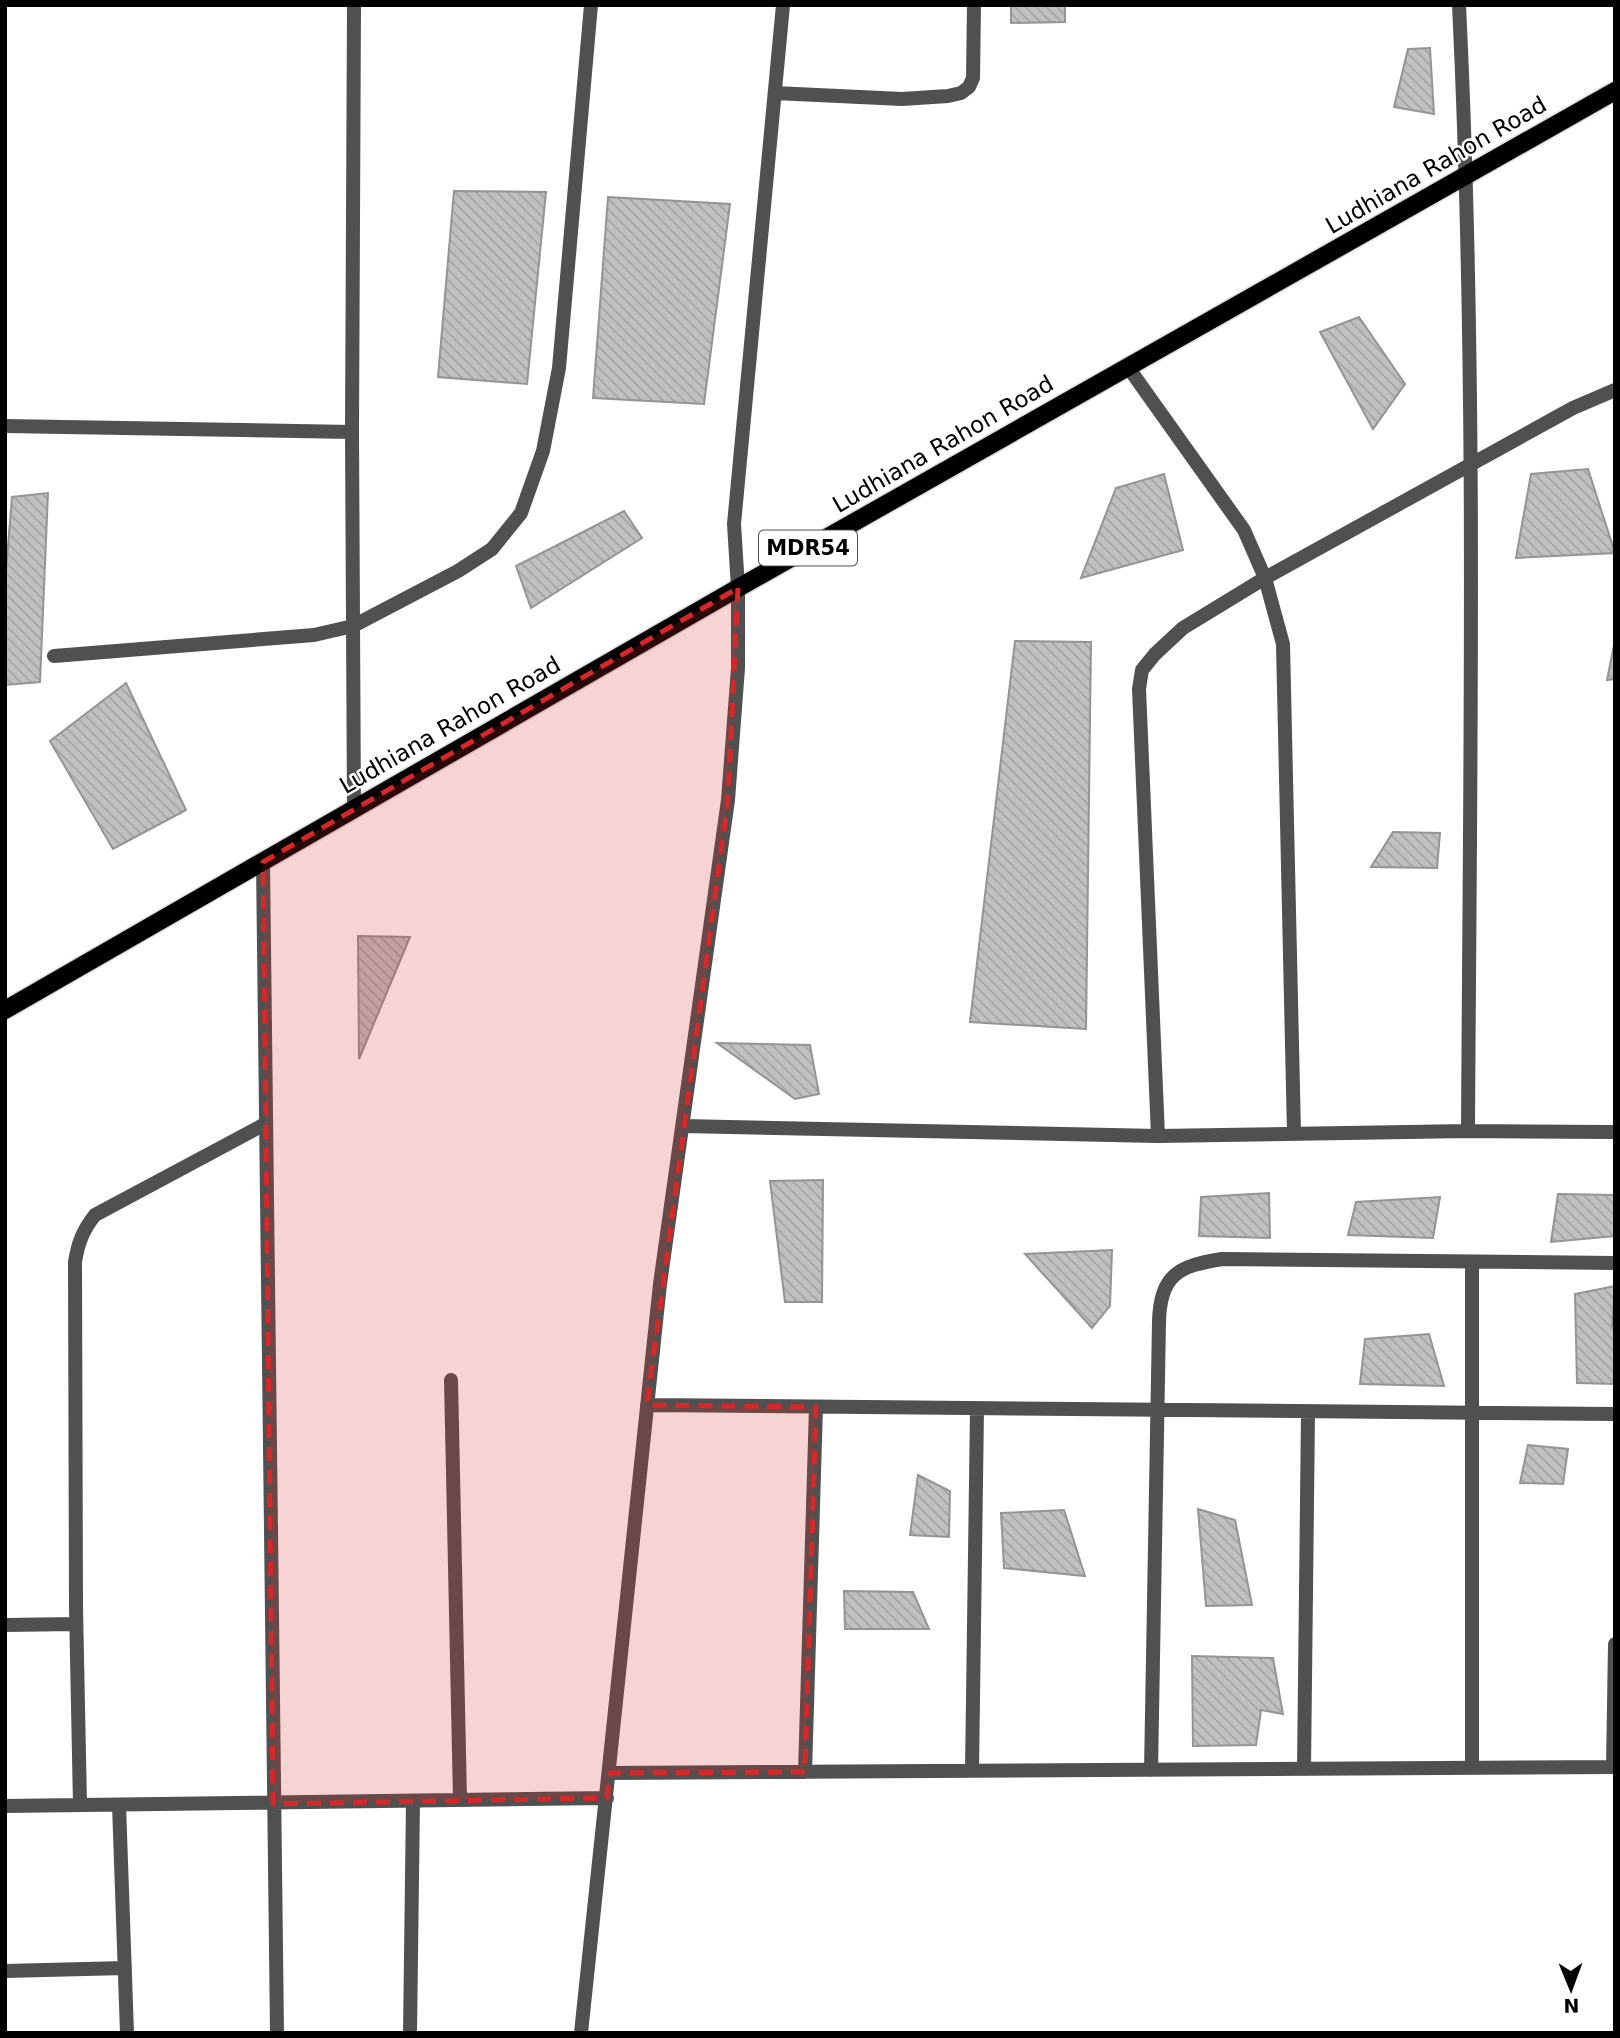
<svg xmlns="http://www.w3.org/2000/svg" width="1620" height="2038" font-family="'DejaVu Sans',sans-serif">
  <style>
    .building { fill: url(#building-back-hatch); stroke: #949494; stroke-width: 2 }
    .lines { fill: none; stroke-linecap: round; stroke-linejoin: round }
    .primary-casing { stroke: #dbdbdb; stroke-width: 21 }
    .lane { stroke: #505050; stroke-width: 14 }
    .street { stroke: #505050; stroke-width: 14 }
    .primary { stroke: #000; stroke-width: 18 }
    .marked { fill: #d62828; fill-opacity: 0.2; stroke: #d62828; stroke-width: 5; stroke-dasharray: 14 9; stroke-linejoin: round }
    .labels { text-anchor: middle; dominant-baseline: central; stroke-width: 5; stroke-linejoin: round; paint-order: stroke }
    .shield { fill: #fff; stroke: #4c4c4c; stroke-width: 2 }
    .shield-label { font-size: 21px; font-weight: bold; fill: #000 }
    .street-label { font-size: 23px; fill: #000; stroke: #fff }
  </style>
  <defs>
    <pattern id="building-back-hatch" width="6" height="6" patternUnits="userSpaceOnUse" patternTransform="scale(1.75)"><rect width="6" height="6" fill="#c0c0c0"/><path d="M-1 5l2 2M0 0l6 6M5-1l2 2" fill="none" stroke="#a3a3a3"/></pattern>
  </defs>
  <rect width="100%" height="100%" fill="#fff"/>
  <path class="building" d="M 1011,5 L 1065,5 L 1065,22 L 1011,23 Z
    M 1430,48 L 1434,114 L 1394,107 L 1408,49 Z
    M 454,191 L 546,192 L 527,384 L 438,377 Z
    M 608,197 L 730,204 L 704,404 L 593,398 Z
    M 1359,317 L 1405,384 L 1373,429 L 1320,332 Z
    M 1588,469 L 1615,553 L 1516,558 L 1531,474 Z
    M 1164,474 L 1183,550 L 1081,578 L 1116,488 Z
    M 48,493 L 40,682 L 5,685 L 5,583 L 12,497 Z
    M 624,511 L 642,538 L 531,608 L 516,566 Z
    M 1615,640 L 1615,679 L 1607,680 Z
    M 1015,641 L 1091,642 L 1086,1029 L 970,1022 Z
    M 126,683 L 186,810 L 113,849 L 50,741 Z
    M 1393,832 L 1440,833 L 1437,868 L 1371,867 Z
    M 358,936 L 410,937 L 359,1059 Z
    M 717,1043 L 810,1045 L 819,1094 L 795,1099 Z
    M 823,1180 L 822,1302 L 785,1302 L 770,1181 Z
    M 1269,1193 L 1270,1238 L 1199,1236 L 1201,1197 Z
    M 1558,1194 L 1615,1195 L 1615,1236 L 1551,1242 Z
    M 1440,1197 L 1433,1238 L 1348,1235 L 1356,1202 Z
    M 1112,1250 L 1110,1306 L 1092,1328 L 1025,1254 Z
    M 1615,1286 L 1612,1326 L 1615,1326 L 1615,1384 L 1577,1383 L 1575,1294 Z
    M 1429,1334 L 1444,1386 L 1360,1384 L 1365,1339 Z
    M 1528,1445 L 1568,1449 L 1563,1484 L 1520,1483 Z
    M 918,1475 L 950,1491 L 949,1537 L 910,1535 Z
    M 1198,1509 L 1235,1520 L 1252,1605 L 1206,1606 Z
    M 1064,1510 L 1085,1576 L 1004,1568 L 1001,1513 Z
    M 844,1591 L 913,1592 L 929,1629 L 845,1629 Z
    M 1192,1656 L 1273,1658 L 1283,1714 L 1261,1710 L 1256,1745 L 1193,1746 Z"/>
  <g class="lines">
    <defs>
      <path id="primary" d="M 5,1010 L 738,588 L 1615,91"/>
    </defs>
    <use href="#primary" class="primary-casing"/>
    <path class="lane" d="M 354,5 L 352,432 L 354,809
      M 5,426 L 352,432
      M 54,656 L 314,635 L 353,626 L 458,571 L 492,549 L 521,513 L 543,451 L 559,368 L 591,5"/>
    <path class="street" d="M 1459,5 C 1477,380 1470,755 1468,1131
      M 775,93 L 902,99 L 948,96 L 961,93 L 969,87 L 973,78 L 974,5
      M 1128,367 L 1244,530 L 1265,578 L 1283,644 L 1294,1133
      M 263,862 L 277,2033
      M 683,1126 L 1158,1136 L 1468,1131 L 1615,1132
      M 1158,1136 L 1139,689 L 1142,670 L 1155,654 L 1183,628 L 1265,578 L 1573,408 L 1615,390
      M 451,1380 L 460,1800
      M 647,1405 L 1615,1414
      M 5,1625 L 76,1624
      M 1613,1767 L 1615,1644
      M 1472,1768 L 1472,1262
      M 1304,1769 L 1308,1413
      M 1151,1770 L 1159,1322 C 1160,1275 1178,1266 1222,1259 L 1615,1263
      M 972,1771 L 977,1410
      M 805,1772 L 816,1407
      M 610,1773 L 1615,1767
      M 80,1805 L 76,1607 L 75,1262 C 78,1243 83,1230 95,1215 L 265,1124
      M 119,1805 L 127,2033
      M 5,1806 L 607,1798
      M 5,1971 L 125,1968
      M 410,2033 L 413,1801
      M 581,2033 L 660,1284 L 728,800 L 738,668 L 738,588 L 734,524 L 783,5"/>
    <use href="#primary" class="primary"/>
  </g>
  <path class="marked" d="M 738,588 L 728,800 L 647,1405 L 816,1407 L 805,1772 L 610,1773 L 607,1798 L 273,1804 L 263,862 Z"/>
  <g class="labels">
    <rect class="shield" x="759" y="530.5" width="98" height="35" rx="5"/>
    <g class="shield-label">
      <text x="808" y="548">MDR54</text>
    </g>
    <g class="street-label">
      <text transform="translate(1436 165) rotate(-30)">Ludhiana Rahon Road</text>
      <text transform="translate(943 444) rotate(-30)">Ludhiana Rahon Road</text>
      <text transform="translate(450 725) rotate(-30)">Ludhiana Rahon Road</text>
    </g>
  </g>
  <rect width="1620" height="2038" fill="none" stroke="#000000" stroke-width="14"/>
  <g transform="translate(1571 1989) rotate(179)" stroke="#ffffff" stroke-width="5" paint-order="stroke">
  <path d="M0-5L12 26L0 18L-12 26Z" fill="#000000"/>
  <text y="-10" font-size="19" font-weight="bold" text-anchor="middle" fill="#000000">N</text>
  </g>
</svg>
